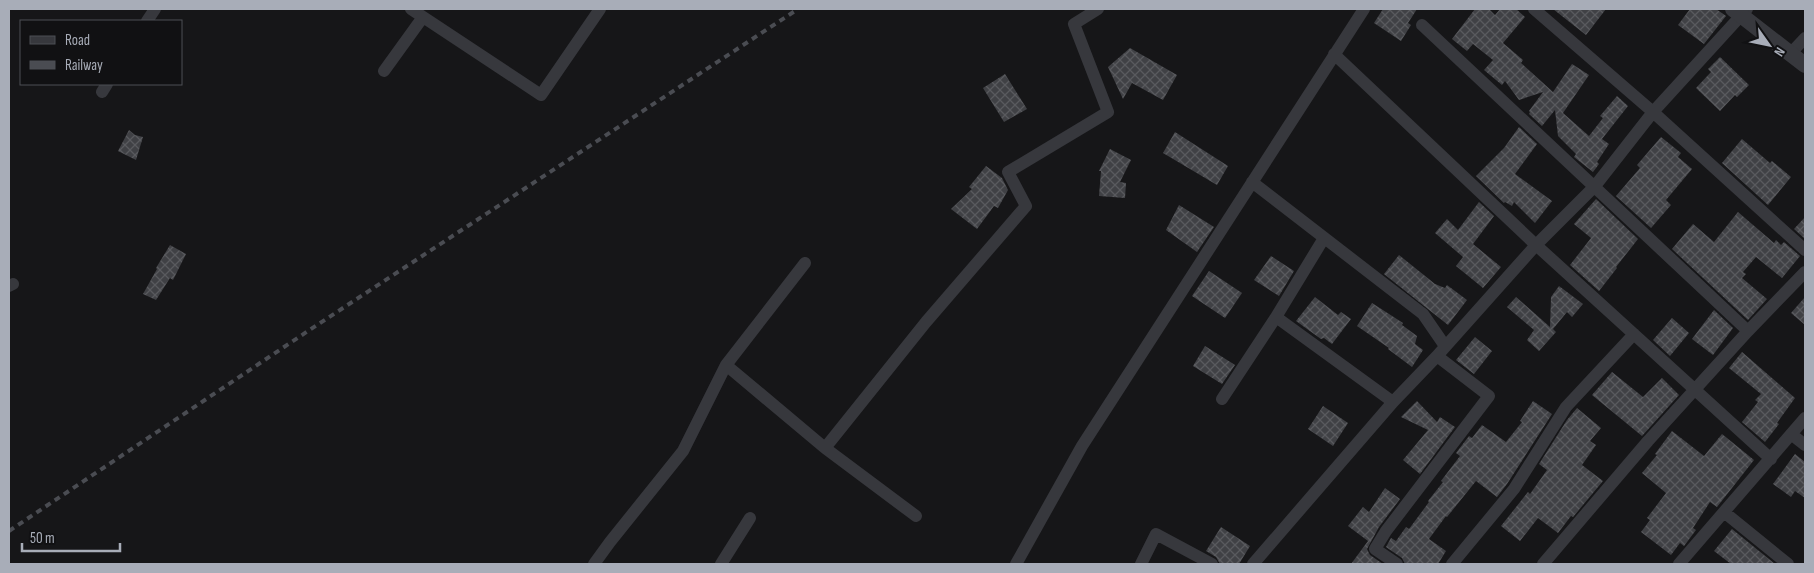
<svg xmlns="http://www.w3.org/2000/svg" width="1814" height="573" font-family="'Sofia Sans Condensed',sans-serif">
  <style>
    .building { fill: url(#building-cross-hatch) }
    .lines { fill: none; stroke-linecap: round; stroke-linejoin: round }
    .minor { stroke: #37383d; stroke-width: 12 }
    .tertiary { stroke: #37383d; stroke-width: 16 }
    .rail { stroke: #4a4c52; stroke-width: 4; stroke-dasharray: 6 5; stroke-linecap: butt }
  </style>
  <defs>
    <pattern id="building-cross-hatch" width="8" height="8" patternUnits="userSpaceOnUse" patternTransform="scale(1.25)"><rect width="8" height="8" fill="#404145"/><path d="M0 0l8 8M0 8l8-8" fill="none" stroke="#595a5e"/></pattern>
  </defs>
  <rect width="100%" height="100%" fill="#161618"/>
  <path class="building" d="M 1383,9 L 1417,9 L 1408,23 L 1411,25 L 1401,41 L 1374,23 Z
    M 1475,9 L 1489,9 L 1495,15 L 1500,9 L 1516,9 L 1525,17 L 1503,43 L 1523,60 L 1521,63 L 1553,92 L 1572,64 L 1589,75 L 1563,113 L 1589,136 L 1603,118 L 1600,116 L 1617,96 L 1628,106 L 1602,139 L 1609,144 L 1597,162 L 1599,164 L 1593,172 L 1574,157 L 1576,154 L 1558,136 L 1555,110 L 1542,126 L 1529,114 L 1530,112 L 1529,111 L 1543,92 L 1519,100 L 1505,81 L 1502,85 L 1484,70 L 1493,60 L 1473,44 L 1467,51 L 1452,39 Z
    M 1553,9 L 1606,9 L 1586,35 Z
    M 1690,9 L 1716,9 L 1726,16 L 1704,44 L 1678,25 Z
    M 1130,48 L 1177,75 L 1163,100 L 1132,83 L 1123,99 L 1108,67 Z
    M 1720,57 L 1749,85 L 1737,97 L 1735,95 L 1720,111 L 1696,88 L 1711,72 L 1708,69 Z
    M 1005,74 L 1027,109 L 1004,122 L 983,88 Z
    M 1519,127 L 1537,144 L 1515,174 L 1552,201 L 1535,223 L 1514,202 L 1512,206 L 1505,202 L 1504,203 L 1476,176 L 1504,148 Z
    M 129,130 L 135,135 L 143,137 L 136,160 L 118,151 Z
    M 1175,132 L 1228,166 L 1217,185 L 1163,153 Z
    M 1661,137 L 1681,153 L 1678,157 L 1692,169 L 1666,200 L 1671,205 L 1651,228 L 1616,196 L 1640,168 L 1637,165 Z
    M 1742,139 L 1770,163 L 1772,161 L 1791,177 L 1768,205 L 1722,163 Z
    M 1110,149 L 1131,160 L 1120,182 L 1126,183 L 1125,198 L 1099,196 L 1101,171 L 1099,171 Z
    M 986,166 L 1002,178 L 1008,190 L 998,208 L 994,206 L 977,229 L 951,209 L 972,189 L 969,187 Z
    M 1596,199 L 1638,239 L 1616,267 L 1617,268 L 1599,291 L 1570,265 L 1591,238 L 1574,224 Z
    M 1479,202 L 1494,216 L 1473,244 L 1501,267 L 1483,288 L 1456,266 L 1463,257 L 1435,233 L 1447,219 L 1458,230 Z
    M 1179,205 L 1214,227 L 1197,252 L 1166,230 Z
    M 1738,212 L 1774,243 L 1776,240 L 1781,245 L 1784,242 L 1800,256 L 1782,278 L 1756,257 L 1743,272 L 1746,274 L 1742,278 L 1767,299 L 1748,320 L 1672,249 L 1693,224 L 1714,242 Z
    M 1805,217 L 1805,239 L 1794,229 Z
    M 170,245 L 186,254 L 173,280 L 170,278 L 156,300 L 143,294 L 157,269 L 156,268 Z
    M 1399,255 L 1435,284 L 1445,288 L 1447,285 L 1467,300 L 1448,325 L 1384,274 Z
    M 1271,256 L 1294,271 L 1279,296 L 1254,280 Z
    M 1209,271 L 1242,293 L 1225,318 L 1192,296 Z
    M 1559,286 L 1583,304 L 1572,317 L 1567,312 L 1553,329 L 1556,332 L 1539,351 L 1527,340 L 1534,330 L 1507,307 L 1516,297 L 1550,327 L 1551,297 Z
    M 1315,297 L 1338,315 L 1341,312 L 1351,319 L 1332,344 L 1324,338 L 1321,339 L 1296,321 Z
    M 1805,297 L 1805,325 L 1791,313 Z
    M 1372,303 L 1403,323 L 1402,325 L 1417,336 L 1415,344 L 1423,350 L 1412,367 L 1388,349 L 1389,348 L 1357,326 Z
    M 1714,310 L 1733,328 L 1713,355 L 1692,339 Z
    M 1672,318 L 1689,333 L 1670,356 L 1653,340 Z
    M 1475,337 L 1492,351 L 1474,374 L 1456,360 Z
    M 1205,346 L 1235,365 L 1222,384 L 1193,366 Z
    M 1742,352 L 1795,398 L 1777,423 L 1779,424 L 1765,442 L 1742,422 L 1758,402 L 1755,400 L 1761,394 L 1729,368 Z
    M 1612,372 L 1643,397 L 1662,378 L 1679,395 L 1642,436 L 1592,395 Z
    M 1417,401 L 1437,422 L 1440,417 L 1455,427 L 1420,474 L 1403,460 L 1428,430 L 1401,417 Z
    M 1533,401 L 1552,414 L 1507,484 L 1497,497 L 1476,481 L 1447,517 L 1446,516 L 1429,539 L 1446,551 L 1438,564 L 1405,564 L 1402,558 L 1386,547 L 1391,538 L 1396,541 L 1406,527 L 1409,529 L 1429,502 L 1428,501 L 1443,482 L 1441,481 L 1460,456 L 1456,453 L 1469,436 L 1472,438 L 1482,425 L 1506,442 L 1522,422 L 1520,421 Z
    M 1323,406 L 1348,423 L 1333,446 L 1308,429 Z
    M 1577,408 L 1601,428 L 1590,441 L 1596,445 L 1582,465 L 1603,481 L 1573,517 L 1571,516 L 1558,533 L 1538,518 L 1520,541 L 1501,526 L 1528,492 L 1530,494 L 1547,470 L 1539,464 L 1567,420 Z
    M 1672,431 L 1704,456 L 1722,434 L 1754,460 L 1717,507 L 1710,502 L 1693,528 L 1696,530 L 1684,546 L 1680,543 L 1671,555 L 1641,532 L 1650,520 L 1647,518 L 1666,493 L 1642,473 L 1657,455 L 1655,454 Z
    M 1795,454 L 1805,462 L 1805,498 L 1795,491 L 1791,497 L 1773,484 Z
    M 1385,488 L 1400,499 L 1379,527 L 1367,549 L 1370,555 L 1383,564 L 1351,564 L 1368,541 L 1348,526 L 1363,507 L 1369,512 Z
    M 1221,527 L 1250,546 L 1239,564 L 1220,564 L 1216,557 L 1206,551 Z
    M 1732,529 L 1775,564 L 1731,564 L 1714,551 Z"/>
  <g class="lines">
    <path class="minor" d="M 411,9 L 541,95 L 600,9
      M 1534,9 L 1653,112 L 1747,9
      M 147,21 L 155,9
      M 1422,25 L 1748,331
      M 1791,53 L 1805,38
      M 1334,54 L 1536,245 L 1771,459
      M 384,71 L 423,17
      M 102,92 L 107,84
      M 1252,182 L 1423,314 L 1445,346
      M 9,286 L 13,284
      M 1276,317 L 1324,238
      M 726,365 L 825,448
      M 1222,399 L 1276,317 L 1393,402
      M 1791,434 L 1805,445
      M 1724,512 L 1788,564
      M 916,516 L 825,448 L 926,322 L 1026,206 L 1008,172 L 1108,112 L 1074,24 L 1098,9
      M 594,564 L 610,542 L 683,451 L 726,365 L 805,263
      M 721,564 L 750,518
      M 1016,564 L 1082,446 L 1364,9
      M 1141,564 L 1156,534 L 1212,564
      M 1253,564 L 1393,402 L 1437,356
      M 1397,564 L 1375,549 L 1386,531 L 1489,396 L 1437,356 L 1536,245 L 1595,186 L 1653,112 L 1805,250
      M 1452,564 L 1514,489 L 1566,407 L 1634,334
      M 1543,564 L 1648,441 L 1748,331 L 1805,272
      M 1679,564 L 1805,418"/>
    <path class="tertiary" d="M 1733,9 L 1805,65"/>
    <path class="rail" d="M 9,531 L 308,331 L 798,9"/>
  </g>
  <rect width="1814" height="573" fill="none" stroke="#a8adb8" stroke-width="20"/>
  <rect x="20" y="20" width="162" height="65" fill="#111113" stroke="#4d4f55"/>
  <rect x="30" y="36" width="25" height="8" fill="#37383d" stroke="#4d4f55"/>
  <text x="65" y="45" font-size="15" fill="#a8adb8">Road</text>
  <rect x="30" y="61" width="25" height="8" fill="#4a4c52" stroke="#4d4f55"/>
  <text x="65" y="70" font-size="15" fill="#a8adb8">Railway</text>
  <g transform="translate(1769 45) rotate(123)" stroke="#111113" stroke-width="4" paint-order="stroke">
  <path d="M0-4L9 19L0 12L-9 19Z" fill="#a8adb8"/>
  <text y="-8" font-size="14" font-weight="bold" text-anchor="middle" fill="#a8adb8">N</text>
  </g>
  <path d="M22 543v8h98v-8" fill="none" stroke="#a8adb8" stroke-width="2.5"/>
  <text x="30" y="543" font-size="15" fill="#a8adb8" stroke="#111113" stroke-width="4" paint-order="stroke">50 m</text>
</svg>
